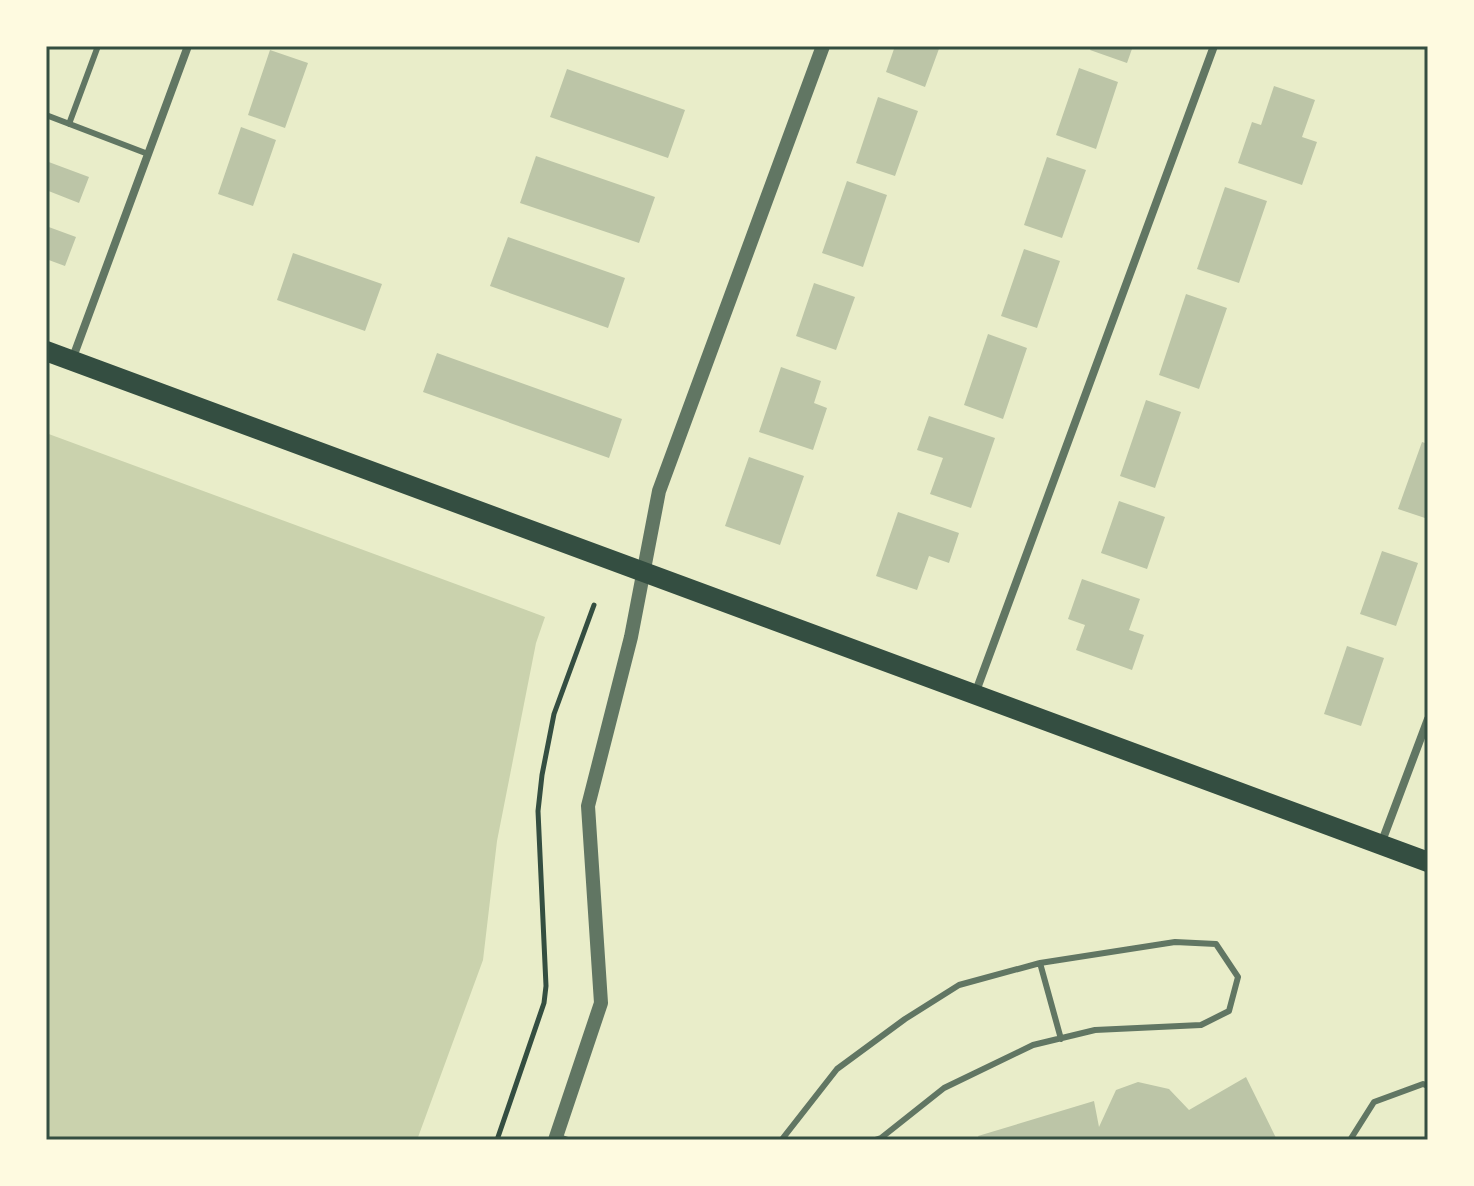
<svg xmlns="http://www.w3.org/2000/svg" width="1474" height="1186" font-family="'Alegreya Sans',sans-serif">
  <style>
    .green { fill: #cad2ad }
    .building { fill: #bcc5a7 }
    .lines { fill: none; stroke-linecap: round; stroke-linejoin: round }
    .path { stroke: #344e41; stroke-width: 5 }
    .service { stroke: #617663; stroke-width: 6 }
    .minor { stroke: #617663; stroke-width: 8 }
    .tertiary { stroke: #617663; stroke-width: 14 }
    .primary { stroke: #344e41; stroke-width: 20 }
    .neatline { fill: none; stroke: #344e41; stroke-width: 3 }
  </style>
  <rect width="100%" height="100%" fill="#e9edc9"/>
  <path class="green" d="M 46,433 L 545,617 L 536,643 L 497,841 L 483,960 L 417,1140 L 46,1140 Z"/>
  <path class="building" d="M 895,46 L 940,46 L 925,87 L 886,72 Z
    M 1092,46 L 1133,46 L 1127,63 L 1090,50 Z
    M 270,50 L 308,63 L 285,128 L 248,115 Z
    M 1079,68 L 1118,82 L 1096,149 L 1056,135 Z
    M 567,69 L 685,110 L 668,158 L 550,117 Z
    M 1274,86 L 1315,100 L 1302,137 L 1317,142 L 1302,185 L 1238,163 L 1252,122 L 1261,125 Z
    M 878,97 L 918,111 L 895,176 L 856,163 Z
    M 241,127 L 276,140 L 253,206 L 218,194 Z
    M 536,156 L 655,197 L 639,243 L 520,203 Z
    M 1047,157 L 1086,170 L 1062,238 L 1024,225 Z
    M 46,161 L 89,177 L 79,203 L 46,190 Z
    M 847,181 L 887,195 L 863,267 L 822,253 Z
    M 1225,187 L 1267,201 L 1239,283 L 1197,269 Z
    M 46,226 L 76,237 L 65,266 L 46,259 Z
    M 508,237 L 625,278 L 608,328 L 490,286 Z
    M 1024,249 L 1060,261 L 1037,328 L 1001,316 Z
    M 293,253 L 382,284 L 365,331 L 277,300 Z
    M 814,283 L 855,297 L 836,350 L 796,336 Z
    M 1186,294 L 1227,308 L 1199,389 L 1159,375 Z
    M 988,334 L 1027,348 L 1003,419 L 964,405 Z
    M 437,353 L 622,419 L 609,458 L 423,392 Z
    M 781,367 L 821,381 L 814,403 L 827,408 L 813,450 L 759,432 Z
    M 1146,400 L 1181,412 L 1155,488 L 1120,476 Z
    M 929,416 L 995,438 L 971,508 L 930,494 L 943,458 L 917,450 Z
    M 1422,442 L 1428,444 L 1428,519 L 1398,509 Z
    M 749,457 L 804,476 L 780,545 L 725,526 Z
    M 1119,501 L 1165,517 L 1147,569 L 1101,553 Z
    M 898,512 L 959,533 L 949,563 L 929,556 L 917,590 L 876,576 Z
    M 1382,551 L 1418,563 L 1396,626 L 1360,614 Z
    M 1082,579 L 1140,599 L 1129,630 L 1144,635 L 1132,670 L 1076,650 L 1085,625 L 1068,619 Z
    M 1347,646 L 1384,658 L 1361,726 L 1324,714 Z
    M 1246,1077 L 1277,1140 L 980,1140 L 978,1136 L 1094,1101 L 1099,1127 L 1116,1090 L 1138,1082 L 1169,1089 L 1189,1110 Z"/>
  <g class="lines">
    <path class="path" d="M 497,1140 L 544,1003 L 546,986 L 538,811 L 542,775 L 554,714 L 594,605"/>
    <path class="service" d="M 46,115 L 148,154
      M 69,124 L 98,46
      M 1040,963 L 1061,1039
      M 556,1136 L 568,1140
      M 783,1140 L 783,1138 L 837,1069 L 905,1019 L 959,985 L 1040,963 L 1175,942 L 1216,944 L 1238,977 L 1229,1011 L 1201,1025 L 1095,1030 L 1033,1045 L 944,1088 L 881,1138 L 875,1140
      M 1350,1140 L 1374,1102 L 1423,1084 L 1428,1086"/>
    <path class="minor" d="M 72,360 L 188,46
      M 975,694 L 1214,46
      M 1381,844 L 1428,719"/>
    <path class="tertiary" d="M 555,1140 L 601,1003 L 588,806 L 631,637 L 659,491 L 823,46"/>
    <path class="primary" d="M 46,351 L 1428,862"/>
  </g>
  <rect width="1474" height="1186" fill="none" stroke="#fefae0" stroke-width="96"/>
  <rect x="48" y="48" width="1378" height="1090" class="neatline"/>
</svg>
